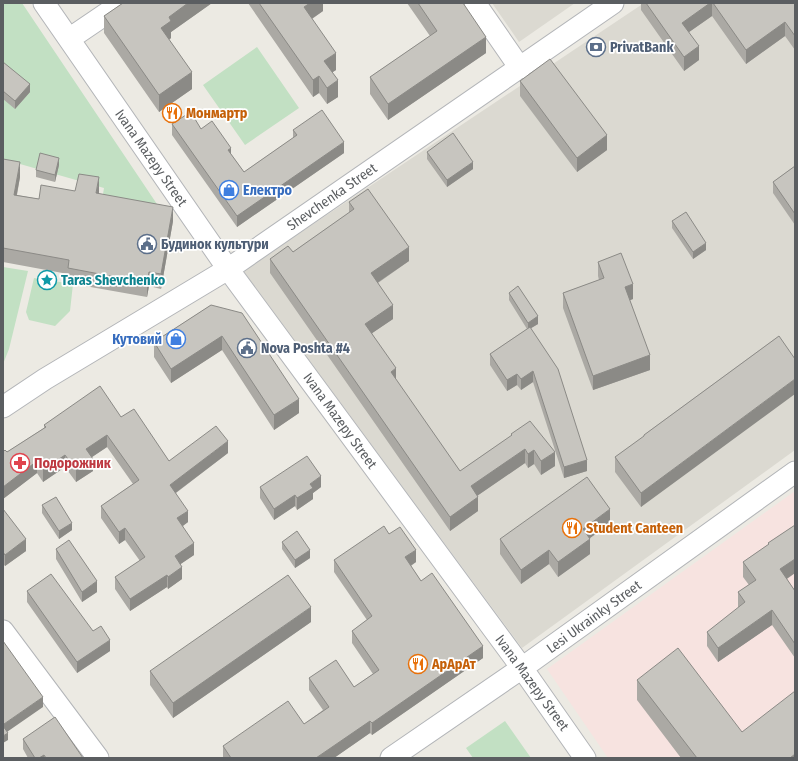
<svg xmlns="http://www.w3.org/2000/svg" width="798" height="761" font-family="'Fira Sans Condensed',sans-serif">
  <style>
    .education { fill: #dbd9d1 }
    .medical { fill: #f7e3e0 }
    .green { fill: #c2e0c3 }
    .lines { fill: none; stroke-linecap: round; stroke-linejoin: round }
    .minor-casing { stroke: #b3b5b8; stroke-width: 23 }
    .minor { stroke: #fff; stroke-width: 21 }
    .wall { fill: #aba9a4 }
    .shaded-wall { fill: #8b8a86 }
    .building { fill: #c7c5bf; stroke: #8b8a86 }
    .labels { text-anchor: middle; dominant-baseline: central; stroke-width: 3.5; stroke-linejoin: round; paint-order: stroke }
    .service-label { font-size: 14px; font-weight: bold; fill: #4e5e75; stroke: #fff; text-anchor: start }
    .food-label { font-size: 14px; font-weight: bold; fill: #c56008; stroke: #fff; text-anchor: start }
    .street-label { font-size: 14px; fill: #5b5e61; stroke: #fff }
    .shop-label { font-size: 14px; font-weight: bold; fill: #366cbe; stroke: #fff; text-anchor: start }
    .culture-label { font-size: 14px; font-weight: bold; fill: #0d838f; stroke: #fff; text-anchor: start }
    .health-label { font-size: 14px; font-weight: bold; fill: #be3a42; stroke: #fff; text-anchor: start }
  </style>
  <rect width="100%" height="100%" fill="#eceae3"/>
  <path class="education" d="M 492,3 L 575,3 L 519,42 Z
    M 644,3 L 795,3 L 795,450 L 522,648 L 243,271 Z"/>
  <path class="medical" d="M 795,491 L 795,758 L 608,758 L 547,669 Z"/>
  <path class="green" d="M 3,3 L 22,3 L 167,219 L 101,206 L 104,188 L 20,164 L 3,166 Z
    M 257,47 L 299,108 L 245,145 L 203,85 Z
    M 3,267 L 28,271 L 9,349 L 3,364 Z
    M 34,278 L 73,284 L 70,311 L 55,326 L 29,320 L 26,312 Z
    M 505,721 L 531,758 L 473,758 L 466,748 Z"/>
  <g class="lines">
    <defs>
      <path id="minor" d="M 44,3 L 228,269 L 522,668 L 585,758
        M 475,3 L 520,68
        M 69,39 L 122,3
        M 3,407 L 45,379 L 228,269 L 613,3
        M 3,631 L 98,758
        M 391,758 L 522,668 L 795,472"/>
    </defs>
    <use href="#minor" class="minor-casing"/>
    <use href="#minor" class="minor"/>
  </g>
  <path class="wall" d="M 123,3 L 212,3 L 171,32 L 171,38 L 169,40 L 192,89 L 159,112 L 104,33 L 104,16 Z
    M 248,3 L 323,3 L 323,11 L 312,19 L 336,70 L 332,72 L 338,97 L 327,104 L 319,93 L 313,97 Z
    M 407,3 L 463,3 L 486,53 L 388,120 L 370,94 L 370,77 L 430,36 Z
    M 641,3 L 795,3 L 795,50 L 785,36 L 746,64 L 712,16 L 689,32 L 699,60 L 684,71 L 641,10 Z
    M 3,62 L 30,92 L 15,109 L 3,99 Z
    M 520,81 L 607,150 L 577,172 L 520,96 Z
    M 172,124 L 231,154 L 244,172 L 293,138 L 293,130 L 344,153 L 237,227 L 172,135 Z
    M 427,152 L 473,169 L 447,187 L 427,159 Z
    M 3,159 L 20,177 L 17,195 L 39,199 L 75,191 L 99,192 L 99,194 L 173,221 L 161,289 L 149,286 L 147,297 L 68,283 L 68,274 L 3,262 Z
    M 59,165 L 55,182 L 36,177 L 36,170 Z
    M 795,166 L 795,225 L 773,193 L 773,182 Z
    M 349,202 L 409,261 L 378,283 L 393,319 L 372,333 L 396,381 L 460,471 L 511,436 L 511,434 L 555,466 L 541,475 L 534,464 L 528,468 L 525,463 L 477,496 L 478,511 L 450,531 L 270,273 L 270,259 L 293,252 L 349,213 Z
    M 672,221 L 706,250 L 693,259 L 672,228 Z
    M 598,262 L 633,299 L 630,300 L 650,370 L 593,390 L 563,308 L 563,293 L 599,280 L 598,276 Z
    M 509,293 L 538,324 L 531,328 L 587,471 L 564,478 L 533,382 L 521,390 L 517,385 L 507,391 L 490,365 L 490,354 L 527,329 L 509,300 Z
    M 211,305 L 299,413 L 274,430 L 222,350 L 171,383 L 154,357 L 154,342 Z
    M 779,336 L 641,507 L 615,472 L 615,457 L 644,437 L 644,435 Z
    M 121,417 L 169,461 L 228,453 L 176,493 L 188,522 L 183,526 L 194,555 L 180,564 L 182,579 L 168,589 L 167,587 L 130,611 L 115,589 L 115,577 L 140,561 L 125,540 L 119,544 L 101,518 L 101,506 L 133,484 L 107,447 L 92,457 L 93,471 L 76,482 L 65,467 L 43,482 L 37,473 L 3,499 L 3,452 L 7,452 L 44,428 L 44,425 Z
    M 260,487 L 321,487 L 313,493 L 313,499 L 297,510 L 295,506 L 274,520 L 260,498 Z
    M 42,505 L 72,530 L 59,539 L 42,513 Z
    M 3,509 L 26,551 L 5,566 L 3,564 Z
    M 795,520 L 795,573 L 787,579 L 795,591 L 795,658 L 772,625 L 718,662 L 707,646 L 707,632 L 739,608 L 738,607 L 738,592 L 749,585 L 743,577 L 743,562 L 768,545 L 768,543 L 794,526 L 794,521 Z
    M 610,524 L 589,538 L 590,554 L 558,577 L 549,564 L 521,584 L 500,554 L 500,539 Z
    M 389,534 L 416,562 L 411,566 L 421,581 L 483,658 L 372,735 L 370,733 L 334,758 L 223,758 L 223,746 L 304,724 L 323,710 L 309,690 L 309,678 L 354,687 L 373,674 L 352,643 L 352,631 L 367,620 L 334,572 L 334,560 Z
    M 282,542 L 310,558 L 295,568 L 282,549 Z
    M 56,549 L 97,592 L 82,602 L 56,559 Z
    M 27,591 L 93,631 L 110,651 L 77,673 L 27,602 Z
    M 311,622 L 173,718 L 150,685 L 150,671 Z
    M 637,680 L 742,732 L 795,758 L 681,758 L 637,700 Z
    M 23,739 L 83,758 L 28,758 L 23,749 Z"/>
  <path class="shaded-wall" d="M 188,3 L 212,3 L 171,32 L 171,38 L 161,45 L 161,28 L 169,17 Z
    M 310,3 L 323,3 L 323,11 L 304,24 L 304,7 Z
    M 710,3 L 712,3 L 712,16 L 682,37 L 682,23 Z
    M 785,22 L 785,36 L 746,64 L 746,50 Z
    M 486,37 L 486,53 L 388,120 L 388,104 Z
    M 699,46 L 699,60 L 684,71 L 684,57 Z
    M 336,53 L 336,70 L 324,78 L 324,61 Z
    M 192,72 L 192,89 L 159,112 L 159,95 Z
    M 319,76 L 319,93 L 313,97 L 313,80 Z
    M 338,80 L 338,97 L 327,104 L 327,88 Z
    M 30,84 L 30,92 L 15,109 L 15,101 Z
    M 607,135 L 607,150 L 577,172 L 577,158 Z
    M 344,142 L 344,153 L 237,227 L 237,216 Z
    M 231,148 L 231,159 L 228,150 Z
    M 59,158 L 59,165 L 55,182 L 55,175 Z
    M 20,162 L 20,177 L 14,209 L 14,195 Z
    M 473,162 L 473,169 L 447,187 L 447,180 Z
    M 99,177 L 99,192 L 96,208 L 96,193 Z
    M 173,207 L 173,221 L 161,289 L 161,274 Z
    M 706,243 L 706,250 L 693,259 L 693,252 Z
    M 409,247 L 409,261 L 371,287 L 371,273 Z
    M 149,272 L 149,286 L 147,297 L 147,283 Z
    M 633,284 L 633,299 L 625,302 L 625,287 Z
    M 393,305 L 393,319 L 365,338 L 365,324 Z
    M 538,316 L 538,324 L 528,330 L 528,323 Z
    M 222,336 L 222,350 L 171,383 L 171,369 Z
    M 650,355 L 650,370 L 593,390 L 593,376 Z
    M 396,368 L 396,382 L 391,372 Z
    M 533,371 L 533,382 L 521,390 L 521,379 Z
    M 517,374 L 517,385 L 507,391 L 507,380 Z
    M 795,379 L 795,394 L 641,507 L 641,493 Z
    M 299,399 L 299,413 L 274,430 L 274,415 Z
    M 107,435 L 107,447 L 86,461 L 86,449 Z
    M 228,441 L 228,453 L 170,497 L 170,485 Z
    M 525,449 L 525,463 L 471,500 L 471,486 Z
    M 534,450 L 534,464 L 528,468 L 528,454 Z
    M 555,452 L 555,466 L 541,475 L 541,461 Z
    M 65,455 L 65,467 L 43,482 L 43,470 Z
    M 93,459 L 93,471 L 76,482 L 76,470 Z
    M 587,460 L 587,471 L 564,478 L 564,467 Z
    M 37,461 L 37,473 L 3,499 L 3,487 Z
    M 321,476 L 321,487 L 313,493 L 313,499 L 297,510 L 297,498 L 310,484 Z
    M 295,495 L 295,506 L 274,520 L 274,509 Z
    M 478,497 L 478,511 L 450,531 L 450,517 Z
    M 610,509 L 610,524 L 583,543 L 583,529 Z
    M 188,511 L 188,522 L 177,530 L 177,518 Z
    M 72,523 L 72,530 L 59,539 L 59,531 Z
    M 125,528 L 125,540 L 119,544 L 119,532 Z
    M 26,539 L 26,551 L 5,566 L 5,555 Z
    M 590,539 L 590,554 L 558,577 L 558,562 Z
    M 194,543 L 194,555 L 175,568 L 175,556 Z
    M 310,550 L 310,558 L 295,568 L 295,560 Z
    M 416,550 L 416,562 L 405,569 L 405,557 Z
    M 549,550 L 549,564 L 521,584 L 521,570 Z
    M 795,559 L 795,573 L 780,583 L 780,569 Z
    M 182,567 L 182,579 L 168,589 L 168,577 Z
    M 167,575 L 167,587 L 130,611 L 130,599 Z
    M 97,581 L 97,592 L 82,602 L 82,592 Z
    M 311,607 L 311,622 L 173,718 L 173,703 Z
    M 772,610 L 772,625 L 718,662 L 718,648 Z
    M 110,640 L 110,651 L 77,673 L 77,662 Z
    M 483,646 L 483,658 L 372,735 L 372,723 Z
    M 43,697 L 43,707 L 4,734 L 4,724 Z
    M 370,721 L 370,733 L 334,758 L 316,758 Z
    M 8,733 L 8,740 L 3,743 L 3,736 Z
    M 795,754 L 795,758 L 790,758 Z
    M 44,755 L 44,758 L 39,758 Z"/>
  <path class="building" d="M 123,3 L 188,3 L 169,17 L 171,21 L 161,28 L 192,72 L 159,95 L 104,16 Z
    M 259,3 L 310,3 L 304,7 L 336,53 L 324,61 L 338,80 L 327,88 L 319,76 L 313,80 Z
    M 418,3 L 463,3 L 486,37 L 388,104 L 370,77 L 437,31 Z
    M 646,3 L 710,3 L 682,23 L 699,46 L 684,57 Z
    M 713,3 L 795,3 L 795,36 L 785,22 L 746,50 Z
    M 550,59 L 607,135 L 577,158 L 520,81 Z
    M 3,62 L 30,84 L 15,101 L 3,91 Z
    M 322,110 L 344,142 L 237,216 L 172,124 L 189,113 L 190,115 L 192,114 L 201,129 L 212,121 L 231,148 L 228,150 L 244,172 L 297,135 L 293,130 Z
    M 453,133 L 473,162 L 447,180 L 427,152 Z
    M 40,153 L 59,158 L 55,175 L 36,170 Z
    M 3,159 L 20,162 L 14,195 L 39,199 L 41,185 L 75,191 L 79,174 L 99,177 L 96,193 L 173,207 L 161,274 L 149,272 L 147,283 L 68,268 L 69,260 L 3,248 Z
    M 795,166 L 795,214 L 773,182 Z
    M 368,189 L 409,247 L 371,273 L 393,305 L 365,324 L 396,368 L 391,372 L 460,471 L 512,435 L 511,434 L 530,421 L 555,452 L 541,461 L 534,450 L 528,454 L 525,449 L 471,486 L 478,497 L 450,517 L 270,259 L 288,246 L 293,252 L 354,209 L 349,202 Z
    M 686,212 L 706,243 L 693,252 L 672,221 Z
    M 621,253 L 633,284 L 625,287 L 650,355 L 593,376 L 563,293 L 604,278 L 598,262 Z
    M 518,286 L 538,316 L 528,323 L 509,293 Z
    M 211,305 L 242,313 L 299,399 L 274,415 L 222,336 L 171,369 L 154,342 Z
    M 530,327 L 558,369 L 587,460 L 564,467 L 533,371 L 521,379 L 517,374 L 507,380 L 490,354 Z
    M 779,336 L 795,359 L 795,379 L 641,493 L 615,457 L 644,436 L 644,435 Z
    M 100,386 L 121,417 L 134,409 L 169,461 L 216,426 L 228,441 L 170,485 L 188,511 L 177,518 L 194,543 L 175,556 L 182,567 L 168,577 L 167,575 L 130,599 L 115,577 L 145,557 L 125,528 L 119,532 L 101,506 L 139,480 L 107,435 L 86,449 L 93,459 L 76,470 L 65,455 L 43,470 L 37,461 L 3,487 L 3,452 L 5,450 L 7,452 L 46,427 L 44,425 Z
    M 307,456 L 321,476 L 310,484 L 313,488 L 297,498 L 295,495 L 274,509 L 260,487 Z
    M 587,477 L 610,509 L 583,529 L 590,539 L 558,562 L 549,550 L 521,570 L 500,539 Z
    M 56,497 L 72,523 L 59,531 L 42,505 Z
    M 3,509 L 26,539 L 5,555 L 3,552 Z
    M 795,525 L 795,559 L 780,569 L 795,591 L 795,644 L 772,610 L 718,648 L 707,632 L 745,602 L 738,592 L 756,580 L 743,562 L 769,544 L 768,543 Z
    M 384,526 L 389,534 L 400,527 L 416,550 L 405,557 L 421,581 L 432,573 L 483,646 L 372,723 L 370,721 L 316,758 L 231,758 L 223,746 L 288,701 L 304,724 L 329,707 L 309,678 L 336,660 L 354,687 L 379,670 L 352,631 L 372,616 L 334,560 Z
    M 297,531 L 310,550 L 295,560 L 282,542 Z
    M 69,540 L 97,581 L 82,592 L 56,549 Z
    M 51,574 L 93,631 L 101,626 L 110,640 L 77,662 L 27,591 Z
    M 288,575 L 311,607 L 173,703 L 150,671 Z
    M 3,641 L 43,697 L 4,724 L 3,722 Z
    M 678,648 L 742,732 L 795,691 L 795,754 L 790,758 L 697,758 L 637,680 Z
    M 55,717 L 83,758 L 46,758 L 44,755 L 39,758 L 35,758 L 23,739 Z
    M 3,726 L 8,733 L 3,736 Z"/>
  <defs>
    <symbol id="bank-ring" viewBox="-11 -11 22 22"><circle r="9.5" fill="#fff" stroke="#5c6f8a" stroke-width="1.5"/><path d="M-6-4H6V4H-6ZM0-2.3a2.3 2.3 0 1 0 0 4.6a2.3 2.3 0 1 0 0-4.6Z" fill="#5c6f8a"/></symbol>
    <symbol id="restaurant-ring" viewBox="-11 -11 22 22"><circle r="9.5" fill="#fff" stroke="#e8710a" stroke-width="1.5"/><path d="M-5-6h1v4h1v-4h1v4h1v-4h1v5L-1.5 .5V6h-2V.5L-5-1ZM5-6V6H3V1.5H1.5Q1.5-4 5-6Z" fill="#e8710a"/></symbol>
    <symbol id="shop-ring" viewBox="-11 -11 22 22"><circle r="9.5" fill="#fff" stroke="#3f7fe0" stroke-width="1.5"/><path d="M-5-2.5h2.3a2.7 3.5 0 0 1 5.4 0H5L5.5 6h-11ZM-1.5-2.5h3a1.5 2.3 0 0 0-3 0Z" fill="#3f7fe0"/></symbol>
    <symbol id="civic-ring" viewBox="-11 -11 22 22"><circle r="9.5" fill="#fff" stroke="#5c6f8a" stroke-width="1.5"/><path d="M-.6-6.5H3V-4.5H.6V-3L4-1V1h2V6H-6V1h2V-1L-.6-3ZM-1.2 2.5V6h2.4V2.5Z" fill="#5c6f8a"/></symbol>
    <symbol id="sight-ring" viewBox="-11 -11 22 22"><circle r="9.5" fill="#fff" stroke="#0f9aa8" stroke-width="1.5"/><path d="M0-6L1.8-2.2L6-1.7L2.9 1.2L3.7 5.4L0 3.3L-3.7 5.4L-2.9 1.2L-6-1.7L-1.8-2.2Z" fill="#0f9aa8"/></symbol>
    <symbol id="pharmacy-ring" viewBox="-11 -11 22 22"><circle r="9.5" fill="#fff" stroke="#e0444e" stroke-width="1.5"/><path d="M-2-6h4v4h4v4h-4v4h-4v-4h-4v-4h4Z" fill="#e0444e"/></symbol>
  </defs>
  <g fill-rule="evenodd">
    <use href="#bank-ring" x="585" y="36" width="22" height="22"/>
    <use href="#restaurant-ring" x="161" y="102" width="22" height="22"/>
    <use href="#shop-ring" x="218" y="179" width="22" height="22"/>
    <use href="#civic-ring" x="136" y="233" width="22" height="22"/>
    <use href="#sight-ring" x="36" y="269" width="22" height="22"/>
    <use href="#shop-ring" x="165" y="328" width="22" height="22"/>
    <use href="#civic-ring" x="236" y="337" width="22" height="22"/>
    <use href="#pharmacy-ring" x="9" y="452" width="22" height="22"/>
    <use href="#restaurant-ring" x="561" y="517" width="22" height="22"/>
    <use href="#restaurant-ring" x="407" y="653" width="22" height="22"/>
  </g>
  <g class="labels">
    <g class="service-label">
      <text x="610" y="47">PrivatBank</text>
      <text x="161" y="244">Будинок культури</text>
      <text x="261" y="348">Nova Poshta #4</text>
    </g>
    <g class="food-label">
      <text x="186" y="113">Монмартр</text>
      <text x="586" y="528">Student Canteen</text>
      <text x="432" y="664">АрАрАт</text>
    </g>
    <g class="street-label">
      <text transform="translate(151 158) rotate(55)">Ivana Mazepy Street</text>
      <text transform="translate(332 197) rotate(-35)">Shevchenka Street</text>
      <text transform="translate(340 421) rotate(54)">Ivana Mazepy Street</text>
      <text transform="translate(594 617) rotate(-36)">Lesi Ukrainky Street</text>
      <text transform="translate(532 683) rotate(54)">Ivana Mazepy Street</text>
    </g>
    <g class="shop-label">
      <text x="243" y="190">Електро</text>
      <text x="162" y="339" text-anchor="end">Кутовий</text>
    </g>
    <g class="culture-label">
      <text x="61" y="280">Taras Shevchenko</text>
    </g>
    <g class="health-label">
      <text x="34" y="463">Подорожник</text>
    </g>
  </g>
  <rect width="798" height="761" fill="none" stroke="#5b5e61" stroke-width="8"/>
</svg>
